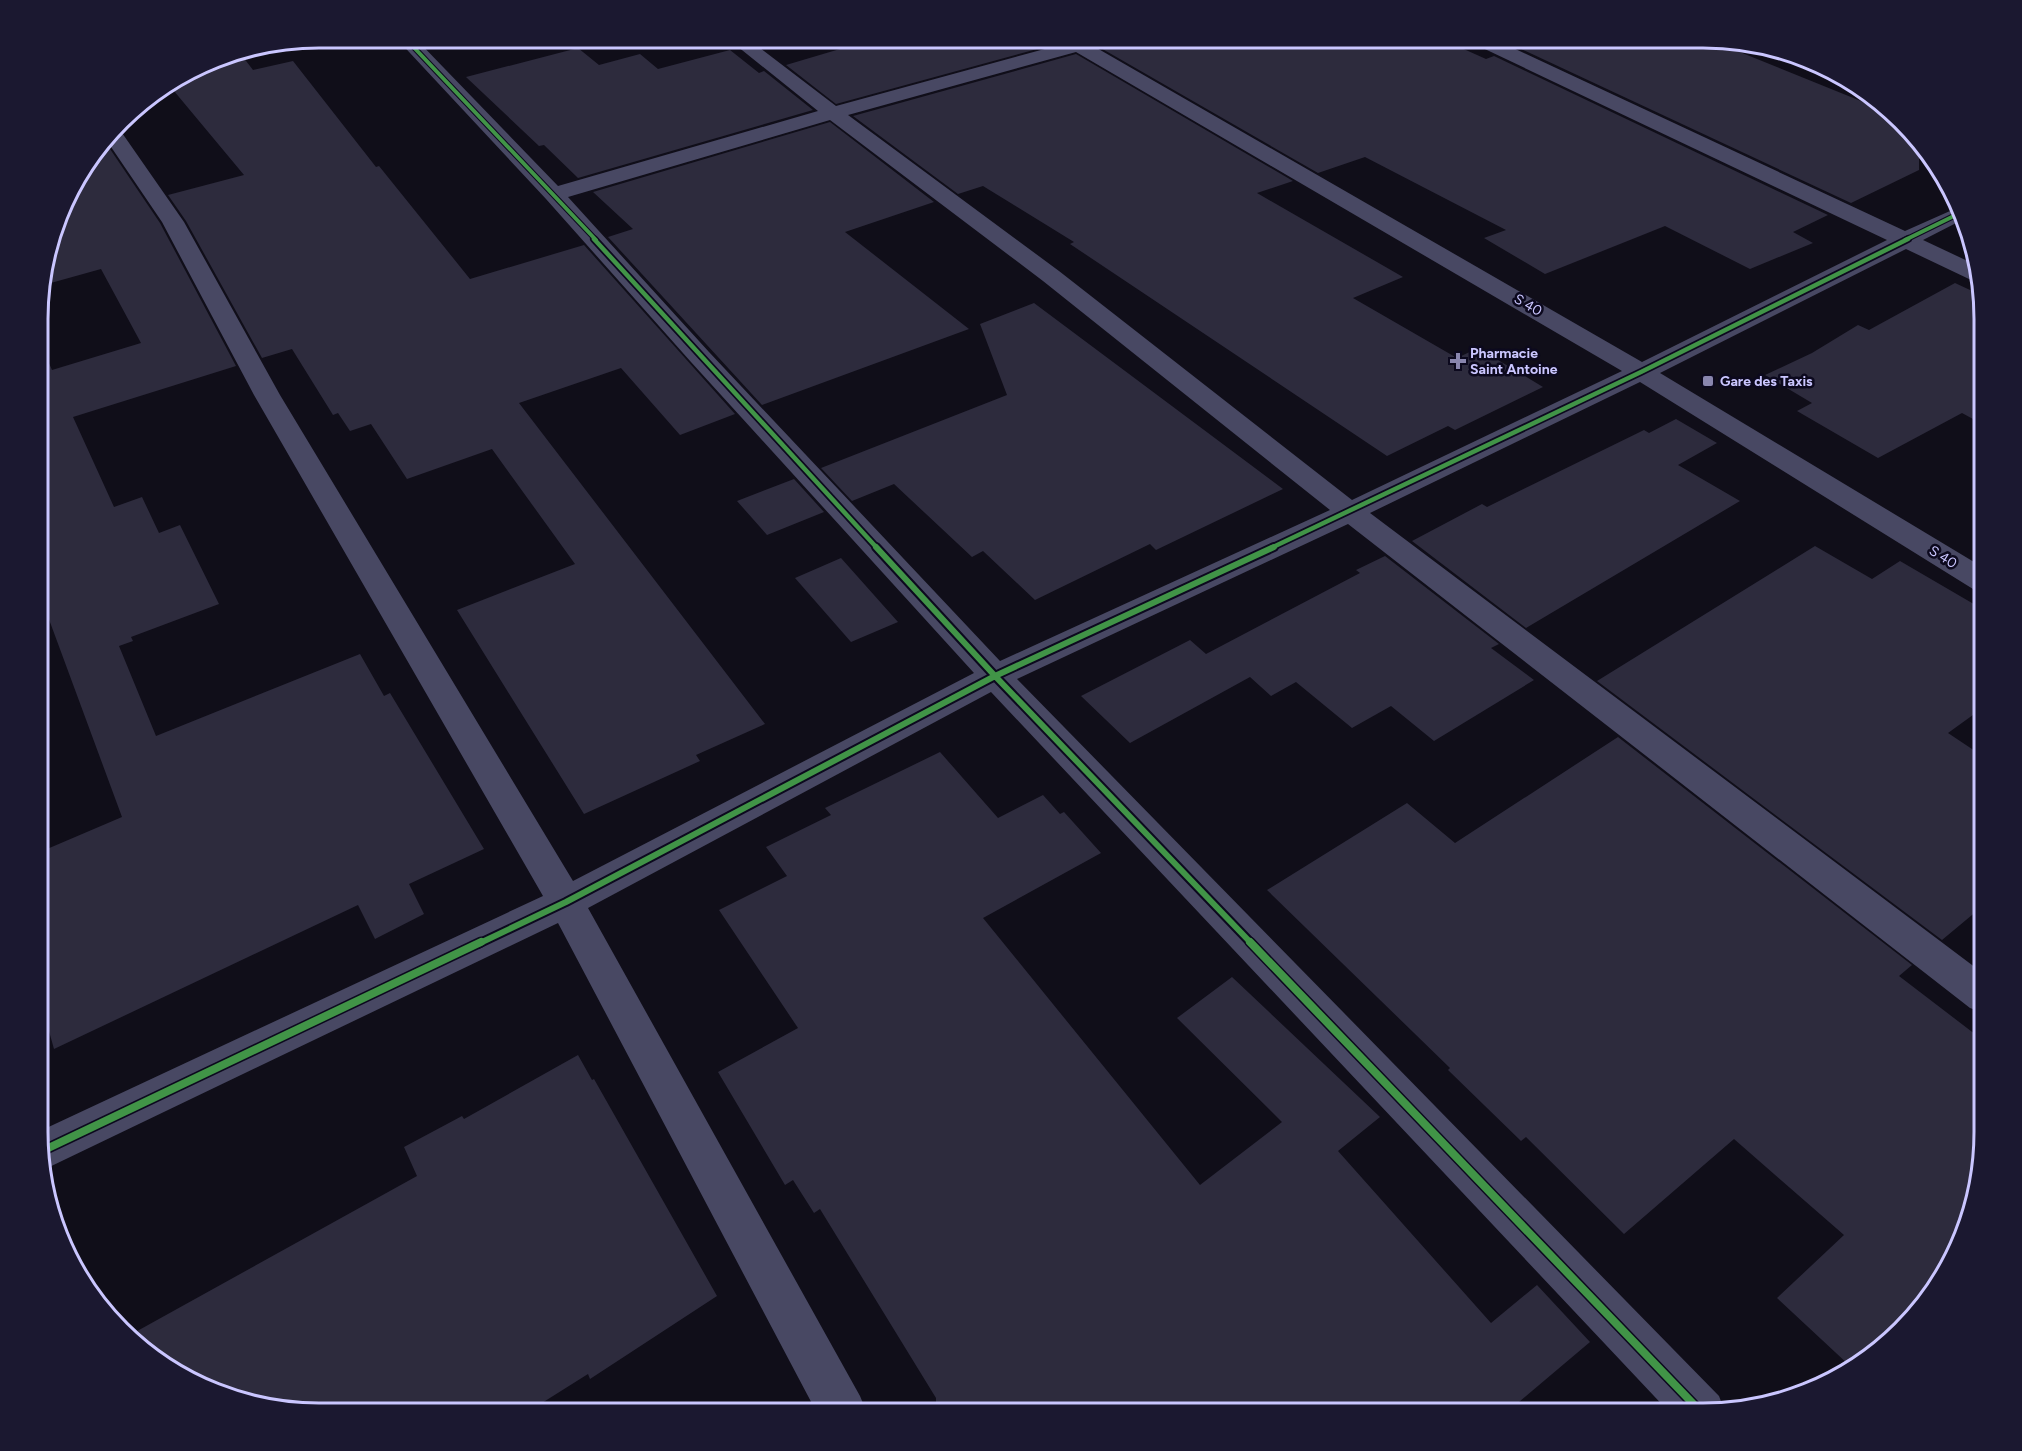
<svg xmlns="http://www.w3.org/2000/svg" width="2022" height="1451" font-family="Figtree,sans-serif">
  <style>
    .building { fill: #2d2b3d }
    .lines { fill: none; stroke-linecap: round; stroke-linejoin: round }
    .minor { fill: #484863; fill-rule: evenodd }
    .cycleway-far3-casing { stroke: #0c091e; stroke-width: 6 }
    .cycleway-far2-casing { stroke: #0c091e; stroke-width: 8 }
    .cycleway-far1-casing { stroke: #0c091e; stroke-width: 10 }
    .cycleway-casing { stroke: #0c091e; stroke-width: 11 }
    .cycleway-far3 { stroke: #419447; stroke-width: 4 }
    .cycleway-far2 { stroke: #419447; stroke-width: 4.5 }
    .cycleway-far1 { stroke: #419447; stroke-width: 6 }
    .cycleway { stroke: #419447; stroke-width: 8 }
    .poi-dot { fill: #8986ae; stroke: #0c091e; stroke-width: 2 }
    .labels { text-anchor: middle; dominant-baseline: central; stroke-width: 5; stroke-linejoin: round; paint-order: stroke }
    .far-street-label { font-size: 14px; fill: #cac6ff; stroke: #0c091e }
    .far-poi-label { font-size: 14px; font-weight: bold; fill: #cac6ff; stroke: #0c091e; text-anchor: start }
    .rim { fill: none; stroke: #cac6ff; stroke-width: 3 }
  </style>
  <rect width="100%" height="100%" fill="#100e19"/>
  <path class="building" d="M 877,38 L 1055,38 L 1059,43 L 836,104 L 786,65 Z
    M 1101,38 L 1439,38 L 1486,59 L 1494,56 L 1828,215 L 1793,232 L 1813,243 L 1750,269 L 1665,226 L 1545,274 L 1484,238 L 1506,230 L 1365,157 L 1318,173 L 1099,47 L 1103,42 Z
    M 1550,38 L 1705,38 L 1888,112 L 1919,150 L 1919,170 L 1851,203 L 1519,48 Z
    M 578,48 L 599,65 L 640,54 L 658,69 L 730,50 L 759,73 L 764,71 L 813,110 L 578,178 L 544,145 L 539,146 L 466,77 Z
    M 240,53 L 253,70 L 293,61 L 376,167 L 379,166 L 470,279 L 584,245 L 735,414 L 680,435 L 621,368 L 519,403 L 765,724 L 696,755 L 700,761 L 584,814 L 457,610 L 575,564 L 492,449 L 407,479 L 371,424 L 350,431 L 338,413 L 333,415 L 292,349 L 262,358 L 186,221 L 168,195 L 244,175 L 169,85 L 212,59 Z
    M 1076,54 L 1293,181 L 1257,193 L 1403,277 L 1353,298 L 1457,358 L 1478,348 L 1543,387 L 1455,430 L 1448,426 L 1387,456 L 1070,244 L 1074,242 L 983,186 L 958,194 L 853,116 Z
    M 830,122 L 934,202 L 845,232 L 969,329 L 762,405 L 608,237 L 633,229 L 593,192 Z
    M 106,143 L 160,223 L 236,366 L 73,417 L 114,507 L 142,497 L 159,533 L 180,525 L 219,604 L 131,637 L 133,641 L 119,646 L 156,736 L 360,654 L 384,696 L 390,693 L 484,849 L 409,884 L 424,914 L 375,939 L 358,905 L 54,1049 L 40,999 L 40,852 L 122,817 L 40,595 L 40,343 L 52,370 L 141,343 L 101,269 L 40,286 L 40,283 L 67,194 Z
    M 1955,283 L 1983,296 L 1984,301 L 1984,425 L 1962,413 L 1878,458 L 1797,411 L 1812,403 L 1765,375 L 1812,353 L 1858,325 L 1869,330 Z
    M 1034,303 L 1283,489 L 1156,550 L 1150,544 L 1035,600 L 983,551 L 972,557 L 894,484 L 852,501 L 821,468 L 1007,395 L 980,324 Z
    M 1676,419 L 1717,443 L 1678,465 L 1740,501 L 1526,628 L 1412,541 L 1482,504 L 1487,507 L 1644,430 L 1649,433 Z
    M 794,479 L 824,512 L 767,535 L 737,501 Z
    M 1815,546 L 1872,579 L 1900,561 L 1984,610 L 1984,707 L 1948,733 L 1984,757 L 1984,905 L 1942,940 L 1597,681 Z
    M 1385,556 L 1499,644 L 1491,648 L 1534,680 L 1434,741 L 1391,706 L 1352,728 L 1296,682 L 1271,696 L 1250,677 L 1130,743 L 1081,696 L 1190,640 L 1206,654 L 1360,573 L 1356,570 Z
    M 841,558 L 898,622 L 851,642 L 795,578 Z
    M 1618,737 L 1912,965 L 1899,976 L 1984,1041 L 1984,1150 L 1963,1239 L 1926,1304 L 1850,1366 L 1777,1298 L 1844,1235 L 1734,1139 L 1624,1234 L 1526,1137 L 1521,1141 L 1448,1070 L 1450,1068 L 1267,890 L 1407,803 L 1455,843 Z
    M 940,752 L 998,818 L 1043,795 L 1060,814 L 1064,812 L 1101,853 L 983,918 L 1200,1185 L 1282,1122 L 1177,1018 L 1232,977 L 1380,1117 L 1338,1151 L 1491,1323 L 1537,1285 L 1590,1342 L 1506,1413 L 936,1413 L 936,1398 L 820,1209 L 814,1213 L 793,1180 L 785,1185 L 718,1072 L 798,1028 L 719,910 L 787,876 L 766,847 L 831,815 L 825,808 Z
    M 578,1055 L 592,1080 L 594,1079 L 717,1296 L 590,1379 L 588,1374 L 526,1413 L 301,1413 L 212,1392 L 147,1355 L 130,1335 L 417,1176 L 404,1147 L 462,1116 L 464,1119 Z"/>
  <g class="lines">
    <path class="minor" d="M 396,38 L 415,38 L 558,186 L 818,111 L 727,38 L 747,38 L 836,106 L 1063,44 L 1057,38 L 1099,38 L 1101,42 L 1095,47 L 1642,362 L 1887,240 L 1470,42 L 1468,38 L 1492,38 L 1905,231 L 1959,207 L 1962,220 L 1923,240 L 1974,264 L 1978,281 L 1969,279 L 1906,249 L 1660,373 L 1984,568 L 1984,592 L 1973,589 L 1640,382 L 1370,513 L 1984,974 L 1984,1013 L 1970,1008 L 1348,524 L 1017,679 L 1719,1396 L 1724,1409 L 1703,1413 L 1670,1413 L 991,692 L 588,908 L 860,1396 L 867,1413 L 817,1413 L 558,923 L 41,1171 L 40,1131 L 543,896 L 254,395 L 162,222 L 107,141 L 117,129 L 120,130 L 184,222 L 280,395 L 573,881 L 974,673 L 691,362 L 546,199 ZM 1076,52 L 1622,371 L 1352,500 L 1059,271 L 848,115 ZM 830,120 L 1043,281 L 1330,510 L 1000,661 L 709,352 L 568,197 Z"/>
    <defs>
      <path id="cycleway-far3" d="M 405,38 L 596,240
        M 1905,240 L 1960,213"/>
      <path id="cycleway-far2" d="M 594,239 L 877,548
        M 1271,548 L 1641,372 L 1908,239"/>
      <path id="cycleway-far1" d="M 876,547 L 995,676 L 1252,944
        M 478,944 L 566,902 L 995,676 L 1274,547"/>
      <path id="cycleway" d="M 1250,942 L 1702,1413
        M 40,1152 L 481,942"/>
    </defs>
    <use href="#cycleway-far3" class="cycleway-far3-casing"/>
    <use href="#cycleway-far2" class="cycleway-far2-casing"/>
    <use href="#cycleway-far1" class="cycleway-far1-casing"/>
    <use href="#cycleway" class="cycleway-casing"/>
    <use href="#cycleway-far3" class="cycleway-far3"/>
    <use href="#cycleway-far2" class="cycleway-far2"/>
    <use href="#cycleway-far1" class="cycleway-far1"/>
    <use href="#cycleway" class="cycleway"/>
  </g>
  <g class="poi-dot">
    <path d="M1455 352h6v6h6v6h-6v6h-6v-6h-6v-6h6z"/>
    <rect x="1702" y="375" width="12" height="12" rx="3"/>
  </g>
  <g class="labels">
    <g class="far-street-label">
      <text transform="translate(1528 305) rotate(30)">S 40</text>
      <text transform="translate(1943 557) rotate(32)">S 40</text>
    </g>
    <g class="far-poi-label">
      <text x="1470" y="353">Pharmacie<tspan x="1470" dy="16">Saint Antoine</tspan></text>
      <text x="1720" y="381">Gare des Taxis</text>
    </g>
  </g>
  <path d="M0 0H2022V1451H0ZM319 48H1703A271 271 0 0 1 1974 319V1132A271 271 0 0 1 1703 1403H319A271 271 0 0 1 48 1132V319A271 271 0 0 1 319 48Z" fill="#1b1830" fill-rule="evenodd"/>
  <path class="rim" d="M319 48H1703A271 271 0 0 1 1974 319V1132A271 271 0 0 1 1703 1403H319A271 271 0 0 1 48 1132V319A271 271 0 0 1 319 48Z"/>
</svg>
